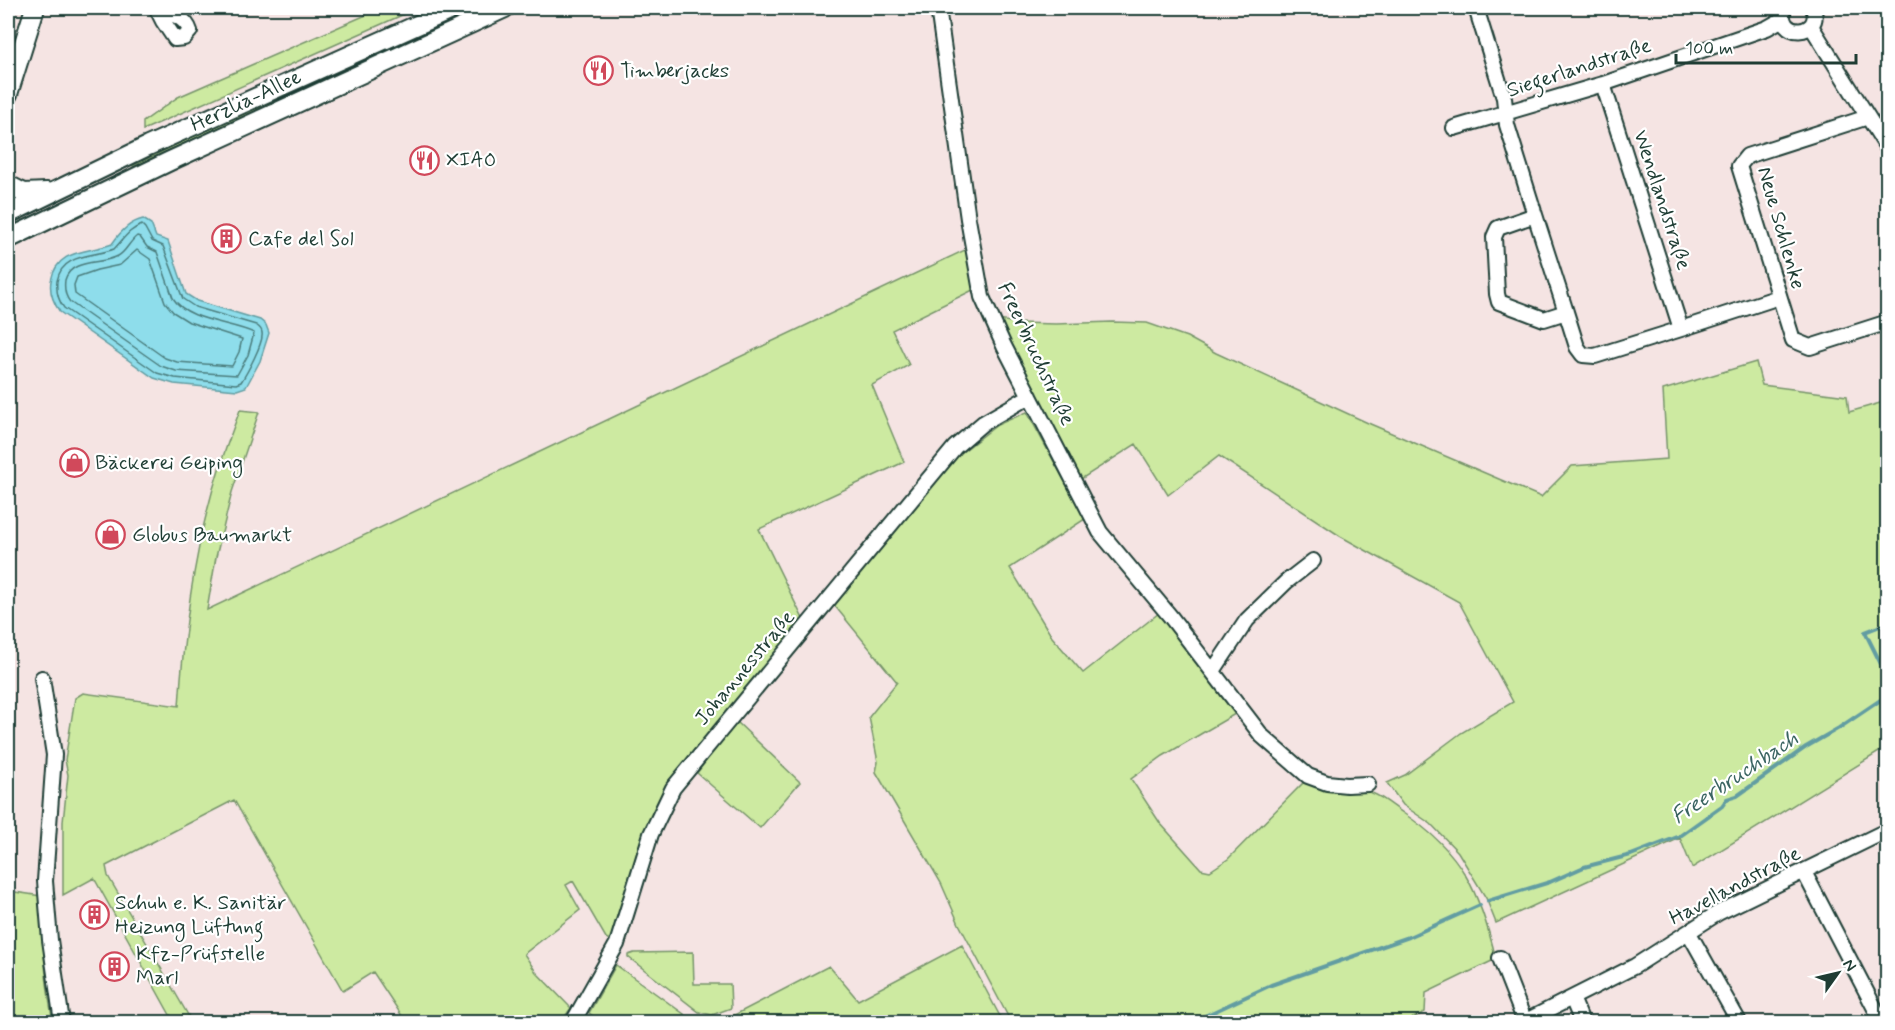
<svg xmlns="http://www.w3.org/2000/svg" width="1895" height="1030" font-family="Mynerve,sans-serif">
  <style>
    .green { fill: #cdeaa1; stroke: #76946a; stroke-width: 1.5 }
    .water { fill: #8eddeb; stroke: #629da2; stroke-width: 1.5 }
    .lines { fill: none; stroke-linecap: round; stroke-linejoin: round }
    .shore { stroke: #4b7d7d; stroke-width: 1.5 }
    .stream { stroke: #629da2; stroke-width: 4 }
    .minor-casing { stroke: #1f3d34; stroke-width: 18 }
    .major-casing { stroke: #1f3d34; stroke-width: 22 }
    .minor { stroke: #fff; stroke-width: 14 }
    .major { stroke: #fff; stroke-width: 18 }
    .labels { text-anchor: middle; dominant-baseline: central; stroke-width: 4.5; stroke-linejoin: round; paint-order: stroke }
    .street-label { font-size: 21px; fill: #1f3d34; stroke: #fff }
    .poi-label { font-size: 21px; fill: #1f3d34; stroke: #fff; text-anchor: start }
    .water-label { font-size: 22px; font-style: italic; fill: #3b6562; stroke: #fff }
  </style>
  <rect width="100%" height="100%" fill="#f5e4e3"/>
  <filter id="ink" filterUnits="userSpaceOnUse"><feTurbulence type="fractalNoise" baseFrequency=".0167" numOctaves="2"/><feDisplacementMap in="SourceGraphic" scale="12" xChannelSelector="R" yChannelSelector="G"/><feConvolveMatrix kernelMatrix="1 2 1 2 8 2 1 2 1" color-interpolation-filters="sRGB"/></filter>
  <g filter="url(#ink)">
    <path class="green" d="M 382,8 L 418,8 L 143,130 L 143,122 L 178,97 Z
      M 473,8 L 490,8 L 135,169 L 133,166 L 225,120 Z
      M 969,248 L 975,289 L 892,330 L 909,365 L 872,385 L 904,462 L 759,529 L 804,621 L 686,764 L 611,941 L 606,938 L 573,881 L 566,885 L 580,910 L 524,954 L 536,972 L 571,1008 L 561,1022 L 406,1022 L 373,972 L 343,991 L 234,800 L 106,866 L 108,876 L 192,1022 L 174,1022 L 94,878 L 63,895 L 63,822 L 68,775 L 65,760 L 75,698 L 83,693 L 179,706 C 184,626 195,543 220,466 C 226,447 233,429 240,410 L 259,412 L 232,492 L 216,557 L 207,610 Z
      M 997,320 L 1018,323 L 1056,324 L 1112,322 L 1147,323 L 1187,337 L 1216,353 L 1368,423 L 1541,497 L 1572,466 L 1667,459 L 1663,390 L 1756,362 L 1762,385 L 1847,396 L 1849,412 L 1887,401 L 1887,747 L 1692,868 L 1680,838 L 1496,923 L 1486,898 L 1458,852 L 1431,824 L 1403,805 L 1387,783 L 1405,775 L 1461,733 L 1513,702 L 1459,602 L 1340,536 L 1219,456 L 1168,495 L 1136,444 L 1078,481 Z
      M 1027,412 L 1085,519 L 1010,568 L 1052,637 L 1083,673 L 1159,613 L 1235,714 L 1163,756 L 1131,779 L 1160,823 L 1201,869 L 1210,871 L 1228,859 L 1306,780 C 1319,786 1331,790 1345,792 C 1353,793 1364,790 1372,793 C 1383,797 1394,807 1403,813 C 1462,851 1480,893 1496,959 L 1426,993 L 1425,1012 L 1405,1022 L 1011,1022 L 959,924 L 941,883 L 876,772 L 878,762 L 869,717 L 897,682 L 834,605 L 915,503 L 961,453 L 997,425 Z
      M 736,721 L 800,782 L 760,828 L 697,773 Z
      M 8,891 L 41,896 C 42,938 45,980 53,1022 L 8,1022 Z
      M 962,945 L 1003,1022 L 721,1022 L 829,966 L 858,1000 Z
      M 693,952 L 694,984 L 730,984 L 731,1008 L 712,1015 L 699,1012 L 628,957 L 628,955 L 634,953 Z
      M 616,965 L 695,1022 L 601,1022 L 589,1013 Z"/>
    <path class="water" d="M 143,219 L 151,224 L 156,237 L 168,241 L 186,294 L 197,301 L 260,320 L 266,325 L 269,333 L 260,361 L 246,387 L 237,390 L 174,384 L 154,378 L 60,312 C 53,302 49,292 51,281 C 57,248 88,253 112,244 C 120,232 129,222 143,219 Z"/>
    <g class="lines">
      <path class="shore" d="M 142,225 L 145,228 L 152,241 L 163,246 L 183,299 L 195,307 L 256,325 C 259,327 262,329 262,333 C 264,342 247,373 241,382 L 236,384 L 175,378 L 157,373 L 64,308 C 58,300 56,291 57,281 C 62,253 94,257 114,249 C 123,240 129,229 142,225 Z
        M 137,236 L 140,237 L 147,247 L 157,252 L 173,298 C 187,321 231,322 254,333 L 248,355 L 237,375 L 176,371 L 161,366 L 70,302 C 65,296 64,288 65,280 C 71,258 102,265 118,256 C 126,252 129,242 137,236 Z
        M 137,250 L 150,259 L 165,302 L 173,312 L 189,322 L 242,339 L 239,352 L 232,366 L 177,362 L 165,358 L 75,294 L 74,285 L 77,277 L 97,270 L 120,265 Z"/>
      <path class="stream" d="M 1888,623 L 1865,632 L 1888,678
        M 1488,901 L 1550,882 L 1584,867 L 1631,855 L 1680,836 L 1722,806 L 1727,799 L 1737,796 L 1806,747 L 1839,728 L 1888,695
        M 1192,1022 L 1271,985 L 1409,937 L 1480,905"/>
      <defs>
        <path id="minor" d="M 157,8 L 157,9 L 163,21 L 175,39 L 184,38 L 190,31 C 185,16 171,14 157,9
          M 938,8 L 968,219 L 982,297 L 1004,346 L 1100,532 L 1170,616 L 1262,736 L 1308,776 L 1327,783 L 1347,785 L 1368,784
          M 1476,8 L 1504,98 L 1507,125 L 1535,215 L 1498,228 L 1494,237 L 1497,294 L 1499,302 L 1544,319 L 1566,312 L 1535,215
          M 1784,8 C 1775,39 1824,37 1813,8
          M 1811,26 L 1888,149
          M 1868,117 L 1747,156 L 1739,166 L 1793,340 L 1810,347 L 1888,322
          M 1454,128 L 1603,84 L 1767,28 L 1783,19
          M 1566,312 L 1577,347 L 1583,355 L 1595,356 L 1681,329 L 1603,84
          M 1681,329 L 1779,297
          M 1213,671 L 1247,620 L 1286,582 L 1313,561
          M 42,678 L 54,755 L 45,881 L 50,940 L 62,1022
          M 1804,872 L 1882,1022
          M 1689,933 L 1739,1022
          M 1500,958 L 1525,1022
          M 1572,998 L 1582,1022
          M 573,1022 L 617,944 L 651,834 L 673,788 L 955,447 L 983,423 L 1030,396
          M 1524,1022 L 1635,966 L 1718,913 L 1888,830"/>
        <path id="major" d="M 8,94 L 35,8
          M 8,185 L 24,193 L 47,192
          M 8,214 L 148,146 L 455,8
          M 8,239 L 170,161 L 505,8"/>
      </defs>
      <use href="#minor" class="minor-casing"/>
      <use href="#major" class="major-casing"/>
      <use href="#minor" class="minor"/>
      <use href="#major" class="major"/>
    </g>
  </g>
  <defs>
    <symbol id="restaurant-ring" viewBox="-11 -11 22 22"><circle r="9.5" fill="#fff" stroke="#d1495b" stroke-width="1.5"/><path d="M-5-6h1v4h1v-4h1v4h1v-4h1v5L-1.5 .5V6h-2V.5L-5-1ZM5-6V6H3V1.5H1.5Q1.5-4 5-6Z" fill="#d1495b"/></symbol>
    <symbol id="building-ring" viewBox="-11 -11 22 22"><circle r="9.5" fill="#fff" stroke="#d1495b" stroke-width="1.5"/><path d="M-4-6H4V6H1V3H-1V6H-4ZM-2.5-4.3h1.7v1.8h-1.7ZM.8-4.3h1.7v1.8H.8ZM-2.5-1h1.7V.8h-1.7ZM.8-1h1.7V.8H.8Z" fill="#d1495b"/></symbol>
    <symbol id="shop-ring" viewBox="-11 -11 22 22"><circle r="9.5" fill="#fff" stroke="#d1495b" stroke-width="1.5"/><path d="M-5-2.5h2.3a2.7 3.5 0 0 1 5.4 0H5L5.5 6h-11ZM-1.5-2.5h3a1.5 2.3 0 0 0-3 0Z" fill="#d1495b"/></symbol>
  </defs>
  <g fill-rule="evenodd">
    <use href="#restaurant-ring" x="582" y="54" width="33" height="33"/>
    <use href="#restaurant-ring" x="408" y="144" width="33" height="33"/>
    <use href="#building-ring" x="210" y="222" width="33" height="33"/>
    <use href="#shop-ring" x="58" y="446" width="33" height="33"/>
    <use href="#shop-ring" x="94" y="518" width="33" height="33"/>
    <use href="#building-ring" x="78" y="898" width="33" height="33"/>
    <use href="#building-ring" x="98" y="950" width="33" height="33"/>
  </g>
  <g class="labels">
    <g class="street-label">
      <text transform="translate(1579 68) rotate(-18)">Siegerlandstraße</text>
      <text transform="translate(246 101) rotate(-25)">Herzlia-Allee</text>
      <text transform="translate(1662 200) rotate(72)">Wendlandstraße</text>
      <text transform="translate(1781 228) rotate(74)">Neue Schlenke</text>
      <text transform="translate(1036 354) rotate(65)">Freerbruchstraße</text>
      <text transform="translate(745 668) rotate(-50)">Johannesstraße</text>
      <text transform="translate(1735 886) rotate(-28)">Havellandstraße</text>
    </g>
    <g class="poi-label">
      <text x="620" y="71">Timberjacks</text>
      <text x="446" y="160">XIAO</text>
      <text x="248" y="239">Cafe del Sol</text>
      <text x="95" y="463">Bäckerei Geiping</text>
      <text x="132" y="535">Globus Baumarkt</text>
      <text x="115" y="903">Schuh e. K. Sanitär<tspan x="115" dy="24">Heizung Lüftung</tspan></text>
      <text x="136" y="954">Kfz-Prüfstelle<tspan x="136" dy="24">Marl</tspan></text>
    </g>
    <g class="water-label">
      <text transform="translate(1735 778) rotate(-34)">Freerbruchbach</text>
    </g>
  </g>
  <rect width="1895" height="1030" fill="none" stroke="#fff" stroke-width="30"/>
  <rect x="15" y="15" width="1865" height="1000" fill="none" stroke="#1f3d34" stroke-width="2" filter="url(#ink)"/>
  <g transform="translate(1838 973) rotate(56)" stroke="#ffffff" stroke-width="4.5" paint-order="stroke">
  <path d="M0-4.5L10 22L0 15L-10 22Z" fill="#1f3d34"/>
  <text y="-9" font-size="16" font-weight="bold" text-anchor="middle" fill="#1f3d34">N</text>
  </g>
  <path d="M1676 54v9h180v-9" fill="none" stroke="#1f3d34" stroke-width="3"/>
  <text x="1685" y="54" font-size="18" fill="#1f3d34" stroke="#ffffff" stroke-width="4.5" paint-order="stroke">100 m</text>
</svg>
